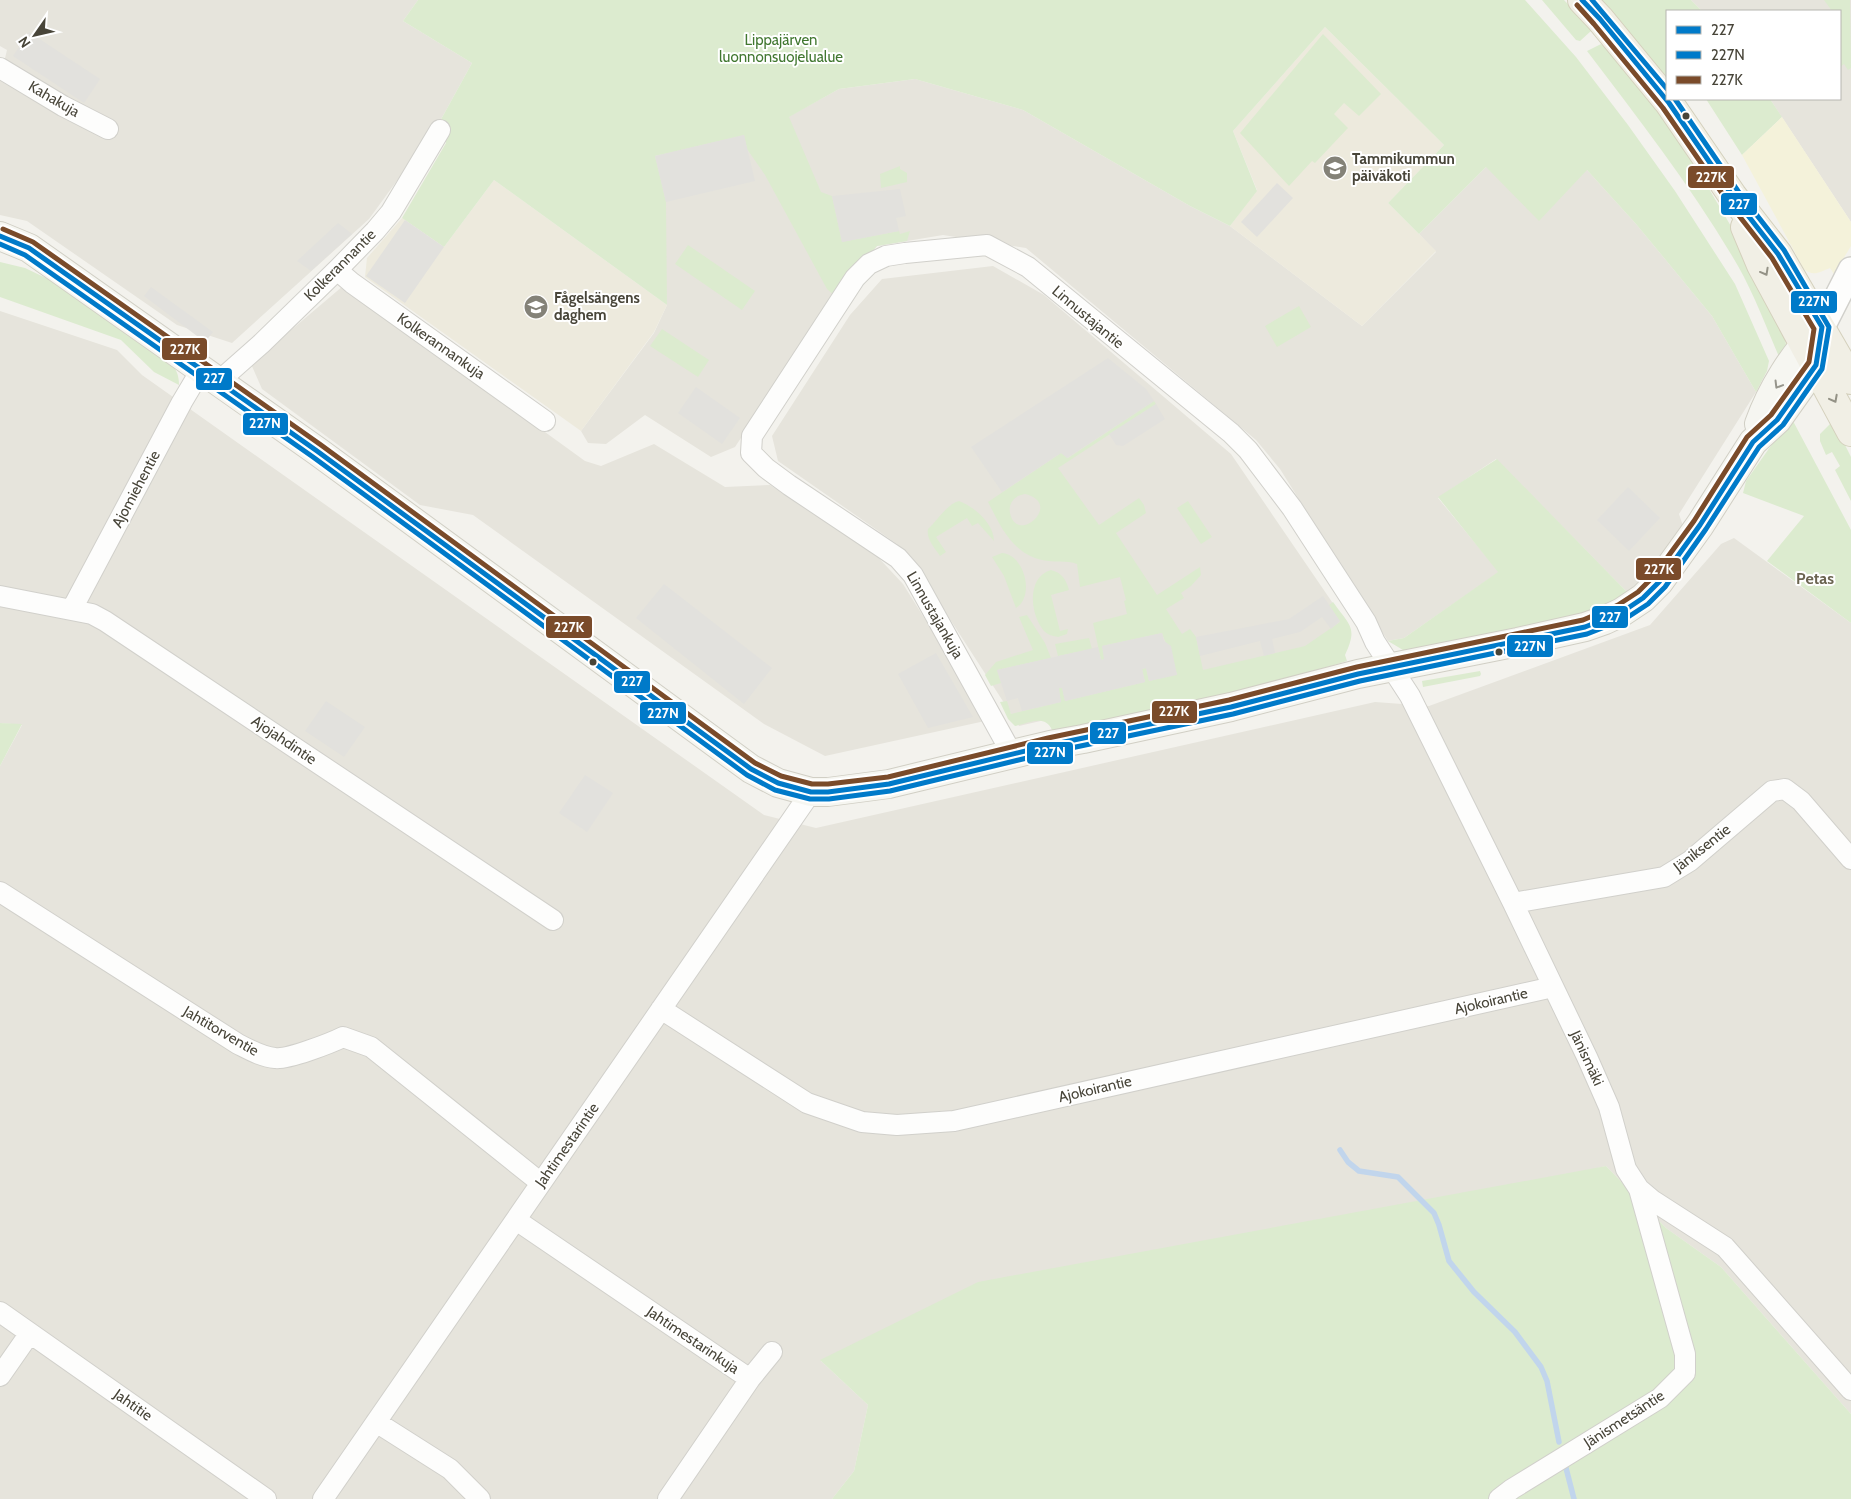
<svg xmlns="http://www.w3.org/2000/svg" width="1851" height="1499" font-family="Cabin,sans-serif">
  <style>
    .residential { fill: #e6e4dc }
    .education { fill: #edeadd }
    .green { fill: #dcebcf; fill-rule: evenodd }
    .sand { fill: #f4f2da }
    .parking { fill: #e2e1dd }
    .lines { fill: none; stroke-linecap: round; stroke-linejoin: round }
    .stream { stroke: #c1d5ec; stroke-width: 5.5 }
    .minor-casing { stroke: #d1d0cb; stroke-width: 22 }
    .tertiary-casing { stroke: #d1d0cb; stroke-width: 28 }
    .secondary-casing { stroke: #d1cfc5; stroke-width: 30 }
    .primary-casing { stroke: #d4d0bc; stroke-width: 30 }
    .minor { stroke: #fdfdfc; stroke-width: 20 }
    .tertiary { stroke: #fdfdfc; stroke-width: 25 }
    .secondary { stroke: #f6f6f1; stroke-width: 28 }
    .primary { stroke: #f1efe5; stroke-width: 28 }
    .bus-1-casing { stroke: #fff; stroke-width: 9 }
    .bus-2-casing { stroke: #fff; stroke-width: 9 }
    .bus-3-casing { stroke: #fff; stroke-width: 9 }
    .bus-1 { stroke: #007ac9; stroke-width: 5 }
    .bus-2 { stroke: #007ac9; stroke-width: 5 }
    .bus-3 { stroke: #7a4b2a; stroke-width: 5 }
    .oneway { stroke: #949286 }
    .oneway2 { stroke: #96958c }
    .bus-dot { fill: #484539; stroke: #fff; stroke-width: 2 }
    .labels { text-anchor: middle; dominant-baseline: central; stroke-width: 4; stroke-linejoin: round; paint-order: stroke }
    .park-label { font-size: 15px; fill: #417730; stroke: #fff }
    .street-label { font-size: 15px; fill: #484539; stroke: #fff }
    .poi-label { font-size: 15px; font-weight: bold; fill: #484539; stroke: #fff; text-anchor: start }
    .neighbourhood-label { font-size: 16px; font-weight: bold; fill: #6b6451; stroke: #fff }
    .line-badge { stroke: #fff; stroke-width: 2 }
    .badge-label { font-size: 14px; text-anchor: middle; font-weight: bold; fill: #fff }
  </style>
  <rect width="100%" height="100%" fill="#f3f2ed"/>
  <path class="residential" d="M 0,0 L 418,0 L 403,21 L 472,63 L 439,123 L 369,219 L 232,343 L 177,325 L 27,221 L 0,215 L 0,79 L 7,50 L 0,46 Z
    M 1691,0 L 1851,0 L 1851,222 L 1770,99 L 1840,99 L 1840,11 L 1702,11 Z
    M 915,79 L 1023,110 L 1190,206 L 1230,226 L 1362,326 L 1436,252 L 1419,234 L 1486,167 L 1587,170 L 1636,224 L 1712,316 L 1756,392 L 1679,514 L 1685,532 L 1656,570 L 1627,592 L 1496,459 L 1438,498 L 1499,572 L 1404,638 L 1388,641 L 1280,469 L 1256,440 L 1026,248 L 943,235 L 877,246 L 844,282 L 735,447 L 711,457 L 645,415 L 606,444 L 588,443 L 581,431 L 654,333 L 667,305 L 655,156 L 788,117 L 839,89 Z
    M 993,266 L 1044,295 L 1231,454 L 1345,621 L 1310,658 L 1019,726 L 924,579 L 897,544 L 778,461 L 772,436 L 850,315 L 882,279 Z
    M 343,286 L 585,461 L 601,466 L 654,444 L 725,487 L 770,485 L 876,555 L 903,584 L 978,704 L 985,721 L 825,756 L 764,724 L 473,515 L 420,505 L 262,389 L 251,364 Z
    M 0,311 L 117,350 L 142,375 L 764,815 L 816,828 L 1375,702 L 1429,706 L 1650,625 L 1721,544 L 1734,538 L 1851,623 L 1851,1414 L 1721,1267 L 1666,1228 L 1606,1166 L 821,1361 L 868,1405 L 854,1471 L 832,1499 L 0,1499 L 0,766 L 22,725 L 0,723 Z"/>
  <path class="education" d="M 1325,27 L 1444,145 L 1388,203 L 1436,251 L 1362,326 L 1230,226 L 1257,190 L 1233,131 Z
    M 494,180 L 667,305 L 654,332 L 581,431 L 365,277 L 367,258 L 402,218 L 444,247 Z"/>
  <path class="green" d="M 418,0 L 1525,0 L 1576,57 L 1628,125 L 1675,191 L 1735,284 L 1769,361 L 1767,371 L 1756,392 L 1712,316 L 1636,224 L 1587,170 L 1539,221 L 1486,167 L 1419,234 L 1388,203 L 1444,145 L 1325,27 L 1233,131 L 1257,191 L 1230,226 L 1190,206 L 1023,110 L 915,79 L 839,89 L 789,117 L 821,192 L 832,196 L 842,242 L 899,231 L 900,234 L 910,231 L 907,241 L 877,246 L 844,282 L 835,296 L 827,289 L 765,175 L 747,149 L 744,135 L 655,156 L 666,202 L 667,305 L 494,180 L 444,247 L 402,218 L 446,143 L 439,123 L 472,63 L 403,21 Z
    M 1542,0 L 1564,0 L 1591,28 L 1591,31 L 1580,41 L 1576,40 Z
    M 1598,0 L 1691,0 L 1702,11 L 1667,11 L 1667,79 Z
    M 1824,0 L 1850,0 L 1851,68 L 1848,70 L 1844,64 L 1840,67 L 1840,11 L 1832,11 Z
    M 1323,34 L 1381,94 L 1359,116 L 1344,103 L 1334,114 L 1348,128 L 1315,163 L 1312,161 L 1289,186 L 1240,133 Z
    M 1601,44 L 1610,52 L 1638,85 L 1685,148 L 1742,245 L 1782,323 L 1786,345 L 1780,359 C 1767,329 1754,294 1738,266 C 1694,190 1640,121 1587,51 Z
    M 1706,99 L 1770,99 L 1782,117 L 1742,155 Z
    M 900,166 L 900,169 L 907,173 L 907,182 L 881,188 L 880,174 Z
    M 688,245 L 755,291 L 742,310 L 675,264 Z
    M 0,262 L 25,268 L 67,288 L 170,361 C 176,369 179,375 179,385 L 154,372 L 121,340 L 0,297 Z
    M 1299,306 L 1311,327 L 1277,347 L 1265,326 Z
    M 662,329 L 709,360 L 698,377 L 650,346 Z
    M 1154,401 L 1156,404 L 1058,468 L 1099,525 L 1139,498 L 1144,505 L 1146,513 L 1116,533 L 1157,595 L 1200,567 L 1201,575 L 1191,586 L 1181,593 L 1184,598 L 1166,609 L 1182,634 L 1190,629 L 1196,637 L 1203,670 L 1305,646 L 1340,622 L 1329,605 L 1333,602 C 1350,626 1358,627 1345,655 L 1347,661 L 1209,703 L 1052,730 C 1045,714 1029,723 1015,726 L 1008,719 L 1000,702 L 1007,701 L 1011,714 L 1061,702 L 1058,688 L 1062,687 L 1065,701 L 1145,682 L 1142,669 L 1146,668 L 1149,681 L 1177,674 L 1162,633 L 1102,646 L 1105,659 L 1101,660 L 1093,623 L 1127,614 L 1124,601 L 1126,600 L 1120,577 L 1080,587 L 1077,564 C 1067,560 1053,563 1042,560 C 1012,553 1001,527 988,502 L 1061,453 L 1068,458 ZM 1025,494 C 1064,503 1017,546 1010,513 C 1008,502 1016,495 1025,494 Z
    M 1793,421 L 1851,530 L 1851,623 L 1767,561 L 1804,516 L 1743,493 L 1746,481 L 1787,423 Z
    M 1833,421 L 1851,457 L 1851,501 L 1835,470 L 1840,466 L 1832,452 L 1826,455 L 1820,441 L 1820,434 Z
    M 1497,459 L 1627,592 L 1597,610 L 1408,653 L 1388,641 L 1404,638 L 1498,572 L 1438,497 Z
    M 959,501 C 975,507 994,524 994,541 L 978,523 L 972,526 L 967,518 L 936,537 L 946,552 L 940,556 C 935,548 926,539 928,529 C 937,521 947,504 959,501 Z
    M 1188,501 L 1212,537 L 1201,544 L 1177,508 Z
    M 1002,553 C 1025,555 1035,596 1016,608 L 1004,576 L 992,557 Z
    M 1051,570 C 1062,573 1066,579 1069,590 L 1051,595 L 1060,631 L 1068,629 L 1067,634 L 1058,637 C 1053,636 1048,635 1044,631 C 1030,615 1026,577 1051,570 Z
    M 1027,615 L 1045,643 L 1051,658 L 997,670 L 1001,683 L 991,686 L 985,675 L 996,662 L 1033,650 L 1019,617 Z
    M 1089,638 L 1092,649 L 1058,656 L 1055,644 Z
    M 1480,671 L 1481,674 L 1480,676 L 1423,687 L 1422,681 Z
    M 0,723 L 22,724 L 0,766 Z
    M 1606,1166 L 1666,1228 L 1721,1267 L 1851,1414 L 1851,1499 L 832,1499 L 854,1471 L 868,1405 L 820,1360 L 978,1282 Z"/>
  <path class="sand" d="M 1782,117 L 1851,222 L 1851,246 L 1834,274 L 1830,268 C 1820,272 1813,277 1804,269 L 1742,155 Z"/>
  <path class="parking" d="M 29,32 L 100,79 L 84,103 L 13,56 Z
    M 744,135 L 755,181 L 666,202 L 655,156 Z
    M 1277,183 L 1293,198 L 1257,237 L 1241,222 Z
    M 900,189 L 906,216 L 896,218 L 899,231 L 842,242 L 832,196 Z
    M 405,220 L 444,247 L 405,303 L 366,276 Z
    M 338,223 L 352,234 L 311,271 L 297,261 Z
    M 151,287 L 213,332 L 205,342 L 144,296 Z
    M 1108,358 L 1146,389 L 1154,401 L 1067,458 L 1061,453 L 1002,492 L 971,447 Z
    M 696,387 L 740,418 L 722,444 L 678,413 Z
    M 1156,404 L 1165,419 L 1123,446 L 1116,445 L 1109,434 Z
    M 1628,487 L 1660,518 L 1629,551 L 1597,520 Z
    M 664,584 L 772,668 L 744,704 L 636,618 Z
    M 1323,596 L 1340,621 L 1331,629 L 1322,617 L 1300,632 L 1272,639 L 1275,653 L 1264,656 L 1260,641 L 1200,656 L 1196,637 L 1289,619 Z
    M 1162,633 L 1164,641 L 1171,646 L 1177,675 L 1149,681 L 1146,668 L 1142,669 L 1145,682 L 1065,701 L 1062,688 L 1059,688 L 1061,702 L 1022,711 L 1018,698 L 1007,701 L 997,670 L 1098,647 L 1101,660 L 1104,659 L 1102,646 Z
    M 936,653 L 973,717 L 928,728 L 898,674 Z
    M 326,701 L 365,727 L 344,757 L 305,731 Z
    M 585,775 L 613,793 L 587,832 L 559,813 Z"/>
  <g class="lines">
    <path class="stream" d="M 1340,1150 L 1348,1162 L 1359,1171 L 1398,1177 L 1434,1213 L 1439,1225 L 1449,1261 L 1474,1292 L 1515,1332 L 1541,1367 L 1547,1381 L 1559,1442
      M 1566,1468 L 1574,1499"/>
    <defs>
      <path id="minor" d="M 0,68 L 63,106 L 108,129
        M 337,270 L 352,283 L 545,421
        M 218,382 L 261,344 L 337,270 L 375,231 L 391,212 L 440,130
        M 0,596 L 92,614 L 105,621 L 553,920
        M 72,609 L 182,402 L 201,370
        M 1012,754 L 913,575 L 898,558 L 789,485 L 766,468 L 751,453 L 752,436 L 855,278 L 869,264 L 886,256 L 905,253 L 987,245 L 1028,267 L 1231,433 L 1248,450 L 1292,508 L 1366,622 L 1375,642 L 1410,696 L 1513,903 L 1587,1057 L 1609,1107 L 1626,1169 L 1639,1189 L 1652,1200 L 1725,1247 L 1851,1390
        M 0,892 L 238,1044 C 250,1050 262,1057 275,1058 C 287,1060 331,1043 343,1037 L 371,1047 L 541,1183
        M 1513,903 L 1664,877 L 1690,861 L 1772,791 L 1785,789 L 1801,801 L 1851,859
        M 661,1009 L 807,1103 L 862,1122 L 897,1125 L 954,1121 L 1553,987
        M 516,1220 L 750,1379 L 668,1499
        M 0,1312 L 266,1499
        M 0,1376 L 30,1333
        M 750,1379 L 772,1352
        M 376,1422 L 450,1469 L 480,1499
        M 323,1499 L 811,792
        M 1499,1499 L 1512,1489 L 1660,1398 L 1685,1373 L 1685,1354 L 1639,1189"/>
      <path id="tertiary" d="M 1822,327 L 1851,270"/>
      <path id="secondary" d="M 0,236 L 29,248 L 317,451 L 751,769 L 778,783 L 811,792 L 828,792 L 889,784 L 1050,745 L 1083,739 L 1231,707 L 1358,674 L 1518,642 L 1585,627 L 1605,620 L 1622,612 L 1643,598 L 1659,582 L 1700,525 L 1753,442 L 1777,420 L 1816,365 L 1819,345
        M 1759,424 C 1771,390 1793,355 1818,330"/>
      <path id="primary" d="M 1582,0 L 1600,19 L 1669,103 L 1732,195 L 1778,254 L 1851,380
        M 1745,227 L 1761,265 L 1851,432"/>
    </defs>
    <use href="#minor" class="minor-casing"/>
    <use href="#tertiary" class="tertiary-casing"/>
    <use href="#secondary" class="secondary-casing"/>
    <use href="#primary" class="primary-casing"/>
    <use href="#minor" class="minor"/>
    <use href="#tertiary" class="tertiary"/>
    <use href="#secondary" class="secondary"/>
    <use href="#primary" class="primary"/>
    <defs>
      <path id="bus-1" d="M 0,236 L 29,248 L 317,451 L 751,769 L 778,783 L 811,792 L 828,792 L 889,784 L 1050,745 L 1231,707 L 1358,674 L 1585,627 L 1622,612 L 1643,598 L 1659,582 L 1700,525 L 1753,442 L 1777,420 L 1816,365 L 1822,327 L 1778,254 L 1732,195 L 1669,103 L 1600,19 L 1582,0"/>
      <path id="bus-2" d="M 1592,0 L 1667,89
        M 0,244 L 25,255 L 313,457 L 747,775 L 775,790 L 810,799 L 829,799 L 890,791 L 1052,752 L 1233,714 L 1360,681 L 1587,634 L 1625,619 L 1648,604 L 1665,587 L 1706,529 L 1759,447 L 1783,425 L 1822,369 L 1829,327 L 1784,250 L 1738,191 L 1675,99"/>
      <path id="bus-3" d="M 3,229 L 33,242 L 321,445 L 755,763 L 781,776 L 812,784 L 828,784 L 888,777 L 1048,738 L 1229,700 L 1357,667 L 1583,620 L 1618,605 L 1638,592 L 1653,577 L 1694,521 L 1747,437 L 1771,415 L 1809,362 L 1814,329 L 1772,258 L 1726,199 L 1663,108 L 1594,24 L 1577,5"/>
    </defs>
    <use href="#bus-1" class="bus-1-casing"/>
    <use href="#bus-2" class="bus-2-casing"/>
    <use href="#bus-3" class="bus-3-casing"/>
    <use href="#bus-1" class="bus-1"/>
    <use href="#bus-2" class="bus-2"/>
    <use href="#bus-3" class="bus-3"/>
  </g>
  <defs><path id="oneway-chevron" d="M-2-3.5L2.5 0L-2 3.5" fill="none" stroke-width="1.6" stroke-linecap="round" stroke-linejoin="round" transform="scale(1.25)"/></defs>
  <g class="oneway">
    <use href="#oneway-chevron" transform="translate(1765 272) rotate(61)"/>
    <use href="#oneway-chevron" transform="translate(1834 399) rotate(62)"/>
  </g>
  <use class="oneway2" href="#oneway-chevron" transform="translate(1778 385) rotate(121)"/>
  <defs>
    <symbol id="school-disc" viewBox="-11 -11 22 22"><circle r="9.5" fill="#848278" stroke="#fff"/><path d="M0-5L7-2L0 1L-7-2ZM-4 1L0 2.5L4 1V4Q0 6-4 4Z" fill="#fff"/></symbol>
  </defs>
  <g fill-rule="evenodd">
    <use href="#school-disc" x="1321" y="154" width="28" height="28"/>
    <use href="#school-disc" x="522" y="293" width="28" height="28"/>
  </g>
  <g class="bus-dot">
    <circle cx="1686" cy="116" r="4.5"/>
    <circle cx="1499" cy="652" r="4.5"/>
    <circle cx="593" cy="662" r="4.5"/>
  </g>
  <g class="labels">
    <g class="park-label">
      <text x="781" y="40">Lippajärven<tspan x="781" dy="17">luonnonsuojelualue</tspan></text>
    </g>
    <g class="street-label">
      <text transform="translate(54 99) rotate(30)">Kahakuja</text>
      <text transform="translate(340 265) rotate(-45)">Kolkerannantie</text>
      <text transform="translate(1088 317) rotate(40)">Linnustajantie</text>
      <text transform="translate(441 346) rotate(35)">Kolkerannankuja</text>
      <text transform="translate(136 489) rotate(-62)">Ajomiehentie</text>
      <text transform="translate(935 615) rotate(60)">Linnustajankuja</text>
      <text transform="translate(284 740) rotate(34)">Ajojahdintie</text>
      <text transform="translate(1702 848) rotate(-38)">Jäniksentie</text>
      <text transform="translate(1491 1001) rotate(-13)">Ajokoirantie</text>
      <text transform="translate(221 1031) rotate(30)">Jahtitorventie</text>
      <text transform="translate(1587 1058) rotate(65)">Jänismäki</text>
      <text transform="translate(1095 1089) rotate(-13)">Ajokoirantie</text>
      <text transform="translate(567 1145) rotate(-55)">Jahtimestarintie</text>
      <text transform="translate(693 1340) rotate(34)">Jahtimestarinkuja</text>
      <text transform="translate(133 1405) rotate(35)">Jahtitie</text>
      <text transform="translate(1624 1419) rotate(-33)">Jänismetsäntie</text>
    </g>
    <g class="poi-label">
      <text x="1352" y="159">Tammikummun<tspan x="1352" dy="17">päiväkoti</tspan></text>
      <text x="554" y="298">Fågelsängens<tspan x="554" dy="17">daghem</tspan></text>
    </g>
    <g class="neighbourhood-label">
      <text x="1815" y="578">Petas</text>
    </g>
  </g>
  <g class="line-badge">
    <rect x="1687" y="165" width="48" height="24" rx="5" fill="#7a4b2a"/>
    <rect x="1720" y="192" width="38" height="24" rx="5" fill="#007ac9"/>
    <rect x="1790" y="290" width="48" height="24" rx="5" fill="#007ac9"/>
    <rect x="161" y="337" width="47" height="24" rx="5" fill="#7a4b2a"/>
    <rect x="195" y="367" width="38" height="24" rx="5" fill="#007ac9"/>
    <rect x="242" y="412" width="47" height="24" rx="5" fill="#007ac9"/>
    <rect x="1635" y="557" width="47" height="24" rx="5" fill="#7a4b2a"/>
    <rect x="1591" y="605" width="38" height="24" rx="5" fill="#007ac9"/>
    <rect x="545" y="615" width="48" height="24" rx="5" fill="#7a4b2a"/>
    <rect x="1506" y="634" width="48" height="24" rx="5" fill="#007ac9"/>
    <rect x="613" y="670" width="38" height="24" rx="5" fill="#007ac9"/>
    <rect x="1151" y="700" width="47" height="24" rx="5" fill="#7a4b2a"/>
    <rect x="639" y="701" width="48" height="24" rx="5" fill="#007ac9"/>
    <rect x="1089" y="721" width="38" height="24" rx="5" fill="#007ac9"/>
    <rect x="1026" y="741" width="48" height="24" rx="5" fill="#007ac9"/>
  </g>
  <g class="badge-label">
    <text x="1711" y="182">227K</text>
    <text x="1739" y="209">227</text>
    <text x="1814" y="306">227N</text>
    <text x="185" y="354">227K</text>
    <text x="214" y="383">227</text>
    <text x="265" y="428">227N</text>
    <text x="1659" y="574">227K</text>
    <text x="1610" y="622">227</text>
    <text x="569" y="632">227K</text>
    <text x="1530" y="651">227N</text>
    <text x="632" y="686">227</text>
    <text x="1174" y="716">227K</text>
    <text x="663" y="718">227N</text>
    <text x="1108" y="738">227</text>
    <text x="1050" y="757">227N</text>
  </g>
  <rect x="1666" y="10" width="175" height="90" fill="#ffffff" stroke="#b6b5b0"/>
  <rect x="1676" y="26" width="25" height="8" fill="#007ac9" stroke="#b6b5b0"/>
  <text x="1711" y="35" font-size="15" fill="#484539">227</text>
  <rect x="1676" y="51" width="25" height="8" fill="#007ac9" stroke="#b6b5b0"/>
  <text x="1711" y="60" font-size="15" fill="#484539">227N</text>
  <rect x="1676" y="76" width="25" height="8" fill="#7a4b2a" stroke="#b6b5b0"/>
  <text x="1711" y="85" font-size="15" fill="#484539">227K</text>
  <g transform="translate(35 35) rotate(236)" stroke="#ffffff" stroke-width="4" paint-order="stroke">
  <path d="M0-4L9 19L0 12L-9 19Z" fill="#484539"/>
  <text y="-8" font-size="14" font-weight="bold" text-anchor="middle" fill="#484539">N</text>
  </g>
</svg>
